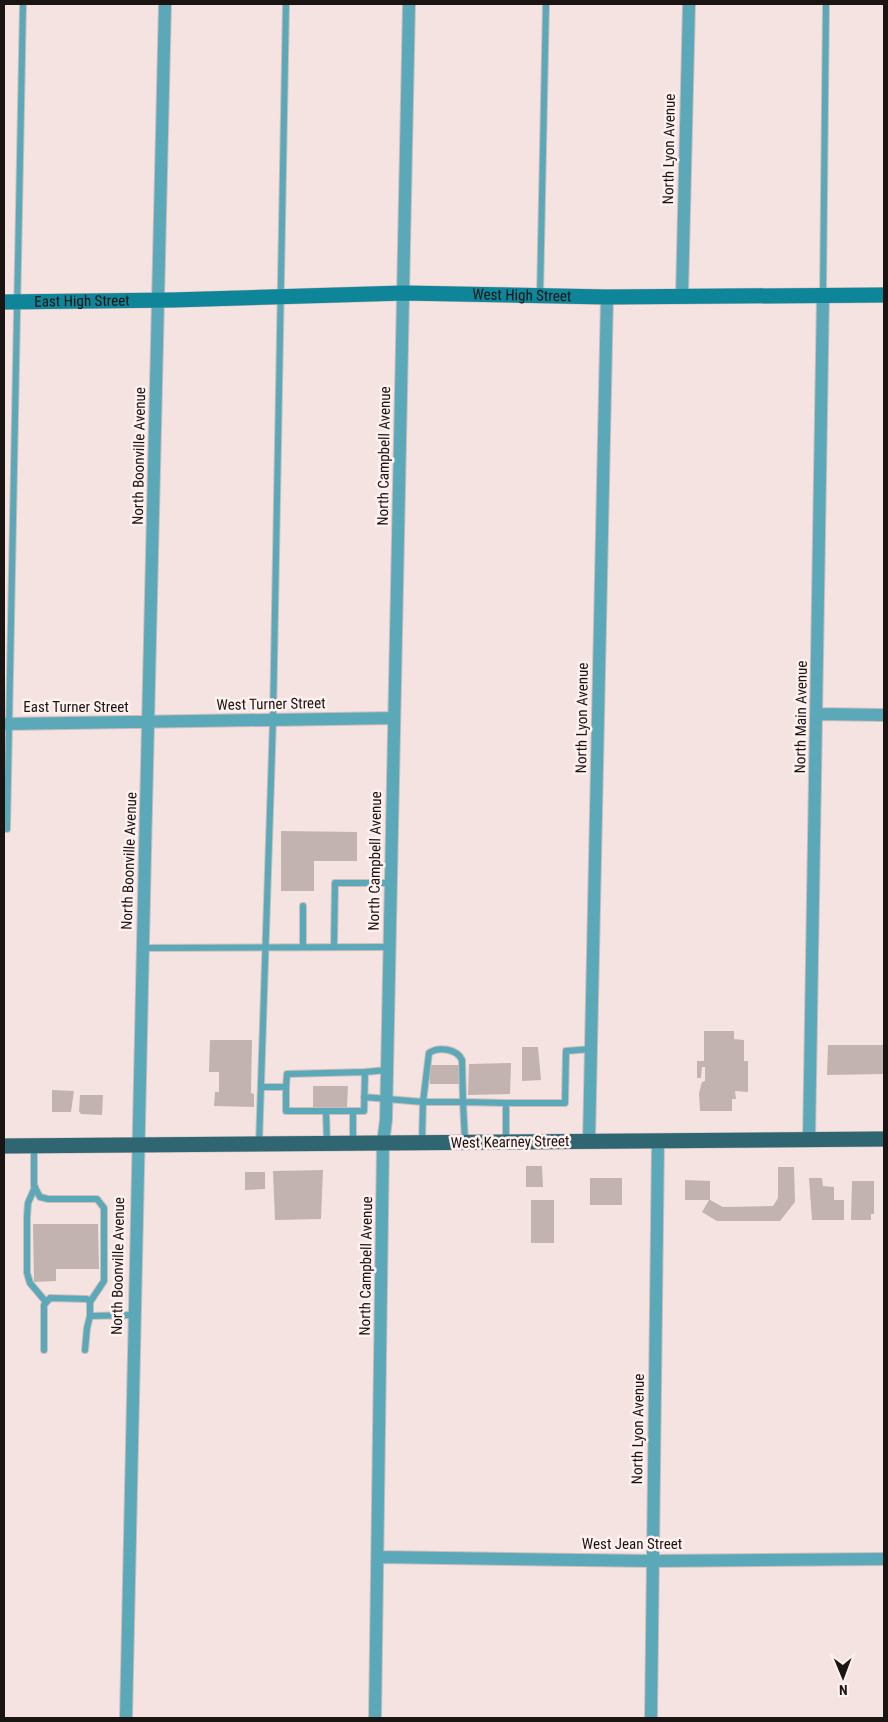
<svg xmlns="http://www.w3.org/2000/svg" width="888" height="1722" font-family="'Roboto Condensed',sans-serif">
  <style>
    .building { fill: #c3b3b0 }
    .lines { fill: none; stroke-linecap: round; stroke-linejoin: round }
    .lane-casing { stroke: #cdbebb; stroke-width: 8 }
    .street-casing { stroke: #cdbebb; stroke-width: 14 }
    .secondary-casing { stroke: #cdbebb; stroke-width: 16 }
    .primary-casing { stroke: #cdbebb; stroke-width: 16 }
    .lane { stroke: #5ba8b9; stroke-width: 6 }
    .street { stroke: #5ba8b9; stroke-width: 12 }
    .secondary { stroke: #0e8598; stroke-width: 15 }
    .primary { stroke: #2f6671; stroke-width: 15 }
    .labels { text-anchor: middle; dominant-baseline: central; stroke-width: 5; stroke-linejoin: round; paint-order: stroke }
    .street-label { font-size: 15px; fill: #1a1413; stroke: #fff1ef }
  </style>
  <rect width="100%" height="100%" fill="#f4e3e0"/>
  <path class="building" d="M 281,831 L 357,832 L 357,861 L 314,861 L 314,891 L 281,891 Z
    M 704,1031 L 734,1031 L 734,1039 L 744,1040 L 744,1061 L 748,1061 L 748,1092 L 735,1091 L 736,1099 L 732,1099 L 732,1111 L 700,1111 L 699,1093 L 702,1082 L 705,1081 L 705,1067 L 702,1067 L 701,1078 L 697,1078 L 697,1061 L 704,1061 Z
    M 210,1040 L 252,1040 L 251,1093 L 254,1094 L 254,1107 L 214,1106 L 215,1092 L 219,1092 L 219,1072 L 209,1072 Z
    M 828,1045 L 884,1045 L 884,1074 L 827,1075 Z
    M 522,1047 L 538,1047 L 541,1080 L 522,1081 Z
    M 511,1063 L 510,1094 L 468,1095 L 469,1064 Z
    M 430,1065 L 459,1065 L 459,1084 L 430,1084 Z
    M 313,1086 L 348,1086 L 347,1107 L 313,1107 Z
    M 52,1090 L 74,1091 L 71,1112 L 52,1112 Z
    M 80,1095 L 103,1095 L 102,1115 L 81,1114 L 79,1111 Z
    M 526,1166 L 542,1166 L 543,1187 L 526,1187 Z
    M 778,1167 L 794,1167 L 795,1202 L 780,1221 L 717,1221 L 702,1212 L 709,1200 L 685,1200 L 685,1180 L 710,1181 L 710,1200 L 723,1207 L 773,1206 L 778,1198 Z
    M 323,1170 L 321,1219 L 275,1220 L 273,1171 Z
    M 245,1172 L 265,1172 L 265,1189 L 245,1190 Z
    M 590,1178 L 622,1178 L 622,1205 L 590,1205 Z
    M 809,1178 L 822,1178 L 823,1186 L 834,1187 L 834,1200 L 844,1200 L 844,1220 L 812,1220 Z
    M 852,1181 L 874,1181 L 874,1214 L 871,1214 L 871,1220 L 851,1220 Z
    M 531,1200 L 554,1200 L 554,1243 L 531,1243 Z
    M 33,1224 L 98,1224 L 99,1269 L 56,1269 L 56,1281 L 34,1282 Z"/>
  <g class="lines">
    <defs>
      <path id="lane" d="M 823,295 L 826,4
        M 540,296 L 546,4
        M 7,829 L 23,4
        M 303,947 L 303,906
        M 334,947 L 335,883 L 391,883
        M 142,948 L 389,947
        M 261,1087 L 286,1087 L 286,1111 L 364,1111 L 365,1072 L 387,1070
        M 286,1087 L 287,1074 L 365,1072
        M 364,1097 L 423,1102 L 429,1053 C 439,1046 457,1049 462,1060 L 463,1102 L 423,1102 L 422,1143
        M 326,1111 L 327,1143
        M 465,1141 L 463,1102 L 506,1103
        M 353,1142 L 353,1111
        M 506,1142 L 506,1103 L 565,1103 L 566,1051 L 591,1049
        M 259,1145 L 273,720 L 286,4
        M 34,1146 L 34,1186 L 40,1197 L 48,1199 L 97,1199 L 104,1208 L 104,1281 L 90,1302
        M 35,1187 L 28,1203 L 27,1217 L 27,1273 L 30,1283 L 46,1302
        M 44,1350 L 44,1305 L 50,1298 L 87,1299 L 90,1302 L 90,1316 L 133,1315
        M 85,1350 L 87,1328 L 90,1316"/>
      <path id="street" d="M 682,295 L 689,4
        M 817,714 L 884,715
        M 4,724 L 394,718
        M 809,1140 L 823,295
        M 589,1141 L 607,297
        M 379,1557 L 652,1561 L 884,1559
        M 126,1718 C 136,1147 153,575 165,4
        M 375,1718 L 383,1143 L 386,1120 L 409,4
        M 651,1718 L 658,1141"/>
      <g id="secondary">
        <path id="s1" d="M 4,302 L 172,300 L 404,293 L 607,297 L 884,295"/>
      </g>
      <path id="primary" d="M 4,1146 L 884,1139"/>
    </defs>
    <use href="#lane" class="lane-casing"/>
    <use href="#street" class="street-casing"/>
    <use href="#secondary" class="secondary-casing"/>
    <use href="#primary" class="primary-casing"/>
    <use href="#lane" class="lane"/>
    <use href="#street" class="street"/>
    <use href="#secondary" class="secondary"/>
    <use href="#primary" class="primary"/>
  </g>
  <g class="labels">
    <g class="street-label">
      <text transform="translate(669 149) rotate(-89)">North Lyon Avenue</text>
      <text stroke="none"><textPath href="#s1" startOffset="518">West High Street</textPath></text>
      <text stroke="none"><textPath href="#s1" startOffset="78">East High Street</textPath></text>
      <text transform="translate(139 456) rotate(-89)">North Boonville Avenue</text>
      <text transform="translate(384 456) rotate(-89)">North Campbell Avenue</text>
      <text transform="translate(271 704) rotate(-1)">West Turner Street</text>
      <text x="76" y="707">East Turner Street</text>
      <text transform="translate(801 717) rotate(-89)">North Main Avenue</text>
      <text transform="translate(582 718) rotate(-89)">North Lyon Avenue</text>
      <text transform="translate(129 861) rotate(-88)">North Boonville Avenue</text>
      <text transform="translate(375 861) rotate(-89)">North Campbell Avenue</text>
      <text transform="translate(510 1142) rotate(-1)">West Kearney Street</text>
      <text transform="translate(118 1266) rotate(-89)">North Boonville Avenue</text>
      <text transform="translate(366 1266) rotate(-89)">North Campbell Avenue</text>
      <text transform="translate(638 1429) rotate(-89)">North Lyon Avenue</text>
      <text x="632" y="1544">West Jean Street</text>
    </g>
  </g>
  <rect width="888" height="1722" fill="none" stroke="#1a1413" stroke-width="10"/>
  <g transform="translate(843 1677) rotate(179)" stroke="#fff1ef" stroke-width="4" paint-order="stroke">
  <path d="M0-4L9 19L0 12L-9 19Z" fill="#1a1413"/>
  <text y="-8" font-size="14" font-weight="bold" text-anchor="middle" fill="#1a1413">N</text>
  </g>
</svg>
